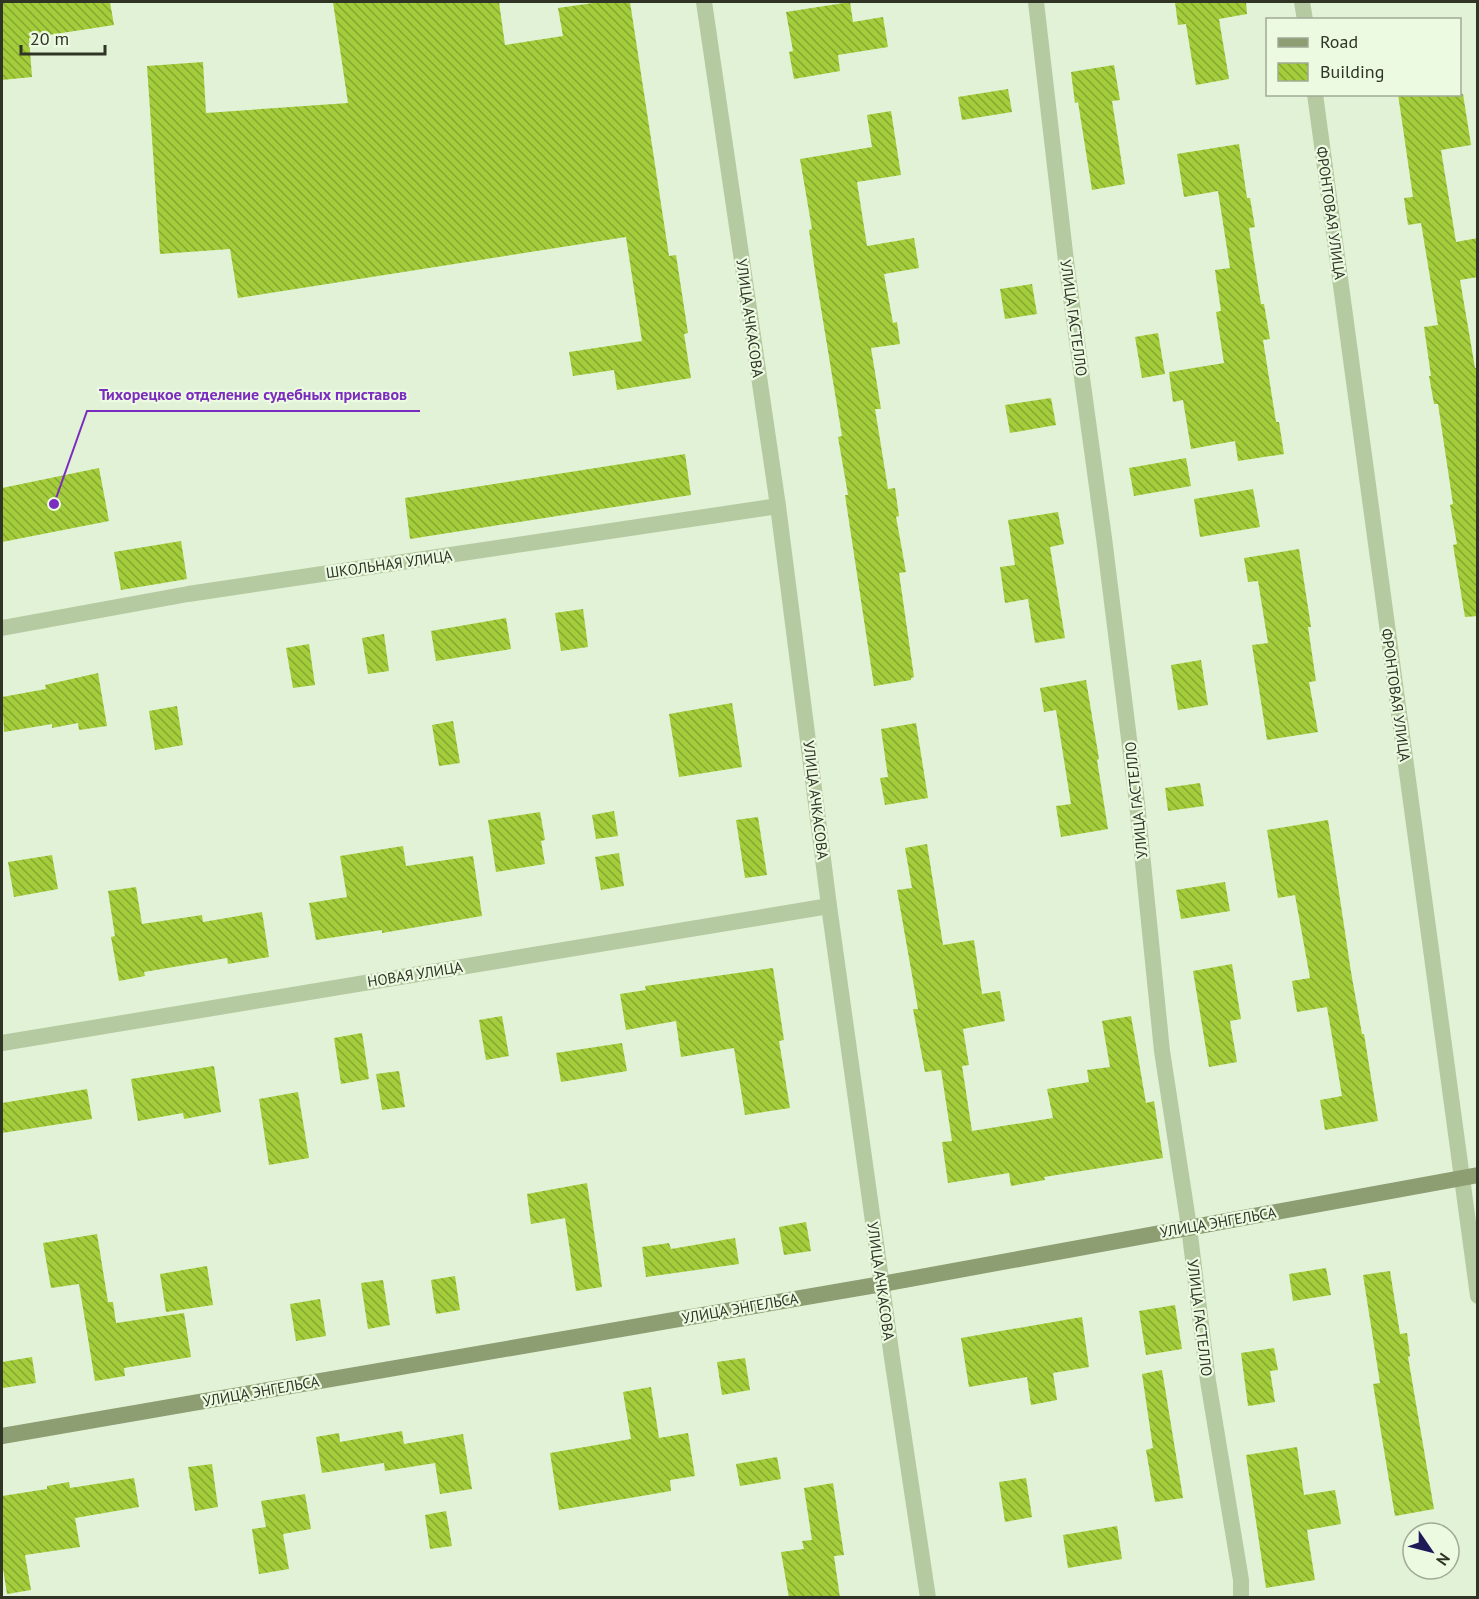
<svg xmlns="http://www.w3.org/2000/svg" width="1479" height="1599" font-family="'PT Sans',sans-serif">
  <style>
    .building { fill: url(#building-back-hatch) }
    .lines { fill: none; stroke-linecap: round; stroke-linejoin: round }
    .minor { stroke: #b6caa2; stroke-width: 16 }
    .tertiary { stroke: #b6caa2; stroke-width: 16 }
    .secondary { stroke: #8d9e73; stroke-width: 16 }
    .labels { text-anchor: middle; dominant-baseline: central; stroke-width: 4.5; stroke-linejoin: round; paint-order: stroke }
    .street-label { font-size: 15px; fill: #2f3425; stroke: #ecfae2 }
    .leader { fill: none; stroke: #7b2cbf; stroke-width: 2 }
    .callout-dot { fill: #7b2cbf; stroke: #ecfae2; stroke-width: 2 }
    .callout-label { font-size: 16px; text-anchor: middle; font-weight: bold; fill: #7b2cbf; stroke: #ecfae2; stroke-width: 4.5; stroke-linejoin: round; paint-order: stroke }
  </style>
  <defs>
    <pattern id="building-back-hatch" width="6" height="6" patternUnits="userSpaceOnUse" patternTransform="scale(1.5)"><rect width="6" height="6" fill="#a3cd3a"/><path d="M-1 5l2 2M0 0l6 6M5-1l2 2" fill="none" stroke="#85a731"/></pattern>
  </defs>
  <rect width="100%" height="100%" fill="#e2f2d6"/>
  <path class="building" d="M 2,2 L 110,2 L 114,25 L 29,38 L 32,77 L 2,80 Z
    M 333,2 L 499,2 L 505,45 L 563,36 L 558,8 L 600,2 L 630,2 L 669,256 L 676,255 L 688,333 L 684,334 L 691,378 L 617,390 L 614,370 L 573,376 L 569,352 L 642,341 L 626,237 L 238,298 L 230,249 L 160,254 L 147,66 L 203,62 L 206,113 L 348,103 Z
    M 850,2 L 853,22 L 883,17 L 888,47 L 838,55 L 840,71 L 794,79 L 789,52 L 793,51 L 786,12 Z
    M 1175,2 L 1246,2 L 1247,14 L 1219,19 L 1229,79 L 1196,85 L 1186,24 L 1178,25 Z
    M 1114,65 L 1120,100 L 1112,101 L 1125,184 L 1092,190 L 1078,102 L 1075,103 L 1071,72 Z
    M 1008,89 L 1012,112 L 962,120 L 958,97 Z
    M 1398,94 L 1463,94 L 1471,145 L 1441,150 L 1456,242 L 1478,238 L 1478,277 L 1460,280 L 1475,368 L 1478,368 L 1478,616 L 1465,617 L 1453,545 L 1457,544 L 1450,505 L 1453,504 L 1438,404 L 1434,404 L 1429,376 L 1431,376 L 1424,327 L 1438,325 L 1421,223 L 1408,225 L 1404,198 L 1413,197 Z
    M 891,111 L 901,175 L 857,182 L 867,246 L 914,238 L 919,268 L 884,274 L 893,323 L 897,322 L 900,344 L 871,348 L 881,409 L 875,409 L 888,489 L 895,488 L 899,516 L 896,517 L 906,572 L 899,573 L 914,677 L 911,678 L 911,680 L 874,686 L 845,495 L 848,495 L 838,437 L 842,436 L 815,272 L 809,230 L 812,229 L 800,159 L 872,147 L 867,115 Z
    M 1239,144 L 1247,198 L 1250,198 L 1255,227 L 1249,228 L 1261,304 L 1264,304 L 1270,339 L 1263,340 L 1276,422 L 1279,422 L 1284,454 L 1238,461 L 1235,441 L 1191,449 L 1183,400 L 1173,402 L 1169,372 L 1224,363 L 1216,312 L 1221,311 L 1215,270 L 1230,268 L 1218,191 L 1184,197 L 1177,154 Z
    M 1032,284 L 1037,314 L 1005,319 L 1000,289 Z
    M 1158,333 L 1165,374 L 1142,378 L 1135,337 Z
    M 1051,398 L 1056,425 L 1010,433 L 1005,405 Z
    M 685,454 L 691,495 L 410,539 L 405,498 Z
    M 1186,458 L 1191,486 L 1134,496 L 1129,468 Z
    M 99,468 L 109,521 L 2,542 L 2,488 Z
    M 1253,489 L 1260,527 L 1200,537 L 1194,499 Z
    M 1058,512 L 1064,544 L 1050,547 L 1065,638 L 1035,643 L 1028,599 L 1005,603 L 1000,567 L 1015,565 L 1008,520 Z
    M 181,541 L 187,579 L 121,590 L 114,552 Z
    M 1299,549 L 1311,627 L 1308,627 L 1316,681 L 1309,682 L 1318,732 L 1267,740 L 1252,645 L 1268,643 L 1258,581 L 1248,582 L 1244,558 Z
    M 583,609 L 588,647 L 561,651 L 555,613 Z
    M 506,618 L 511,649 L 436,661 L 431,631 Z
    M 384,634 L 389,671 L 368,674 L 362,638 Z
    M 309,644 L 315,685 L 293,688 L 286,648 Z
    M 1201,660 L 1208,705 L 1178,710 L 1171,665 Z
    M 98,673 L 107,726 L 79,730 L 78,723 L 52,728 L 52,724 L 4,732 L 2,697 L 46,689 L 45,685 Z
    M 1086,680 L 1099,759 L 1097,760 L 1108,829 L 1061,837 L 1056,806 L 1071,804 L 1056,710 L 1044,712 L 1040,688 Z
    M 732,703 L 742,767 L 679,777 L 669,714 Z
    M 177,706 L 183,745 L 155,750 L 149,711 Z
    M 453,721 L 460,763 L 439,766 L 432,725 Z
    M 916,723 L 928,798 L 885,805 L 880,778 L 888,777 L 881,729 Z
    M 1200,783 L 1204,806 L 1168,811 L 1165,788 Z
    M 614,811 L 618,836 L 596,839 L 592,815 Z
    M 540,812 L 545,840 L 541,841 L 545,864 L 496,872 L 488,820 Z
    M 758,817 L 767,875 L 745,878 L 736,820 Z
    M 1328,820 L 1351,972 L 1362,1034 L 1364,1034 L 1378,1121 L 1325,1130 L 1320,1100 L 1342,1096 L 1327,1007 L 1297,1012 L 1292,981 L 1310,978 L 1295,895 L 1278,898 L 1267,830 Z
    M 927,844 L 943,945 L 974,940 L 982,994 L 1000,991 L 1005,1021 L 963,1029 L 969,1065 L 962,1066 L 972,1131 L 1053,1118 L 1047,1089 L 1089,1082 L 1087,1070 L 1110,1067 L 1102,1021 L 1131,1016 L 1146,1103 L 1154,1101 L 1163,1158 L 1044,1177 L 1045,1180 L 1011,1186 L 1009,1173 L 948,1183 L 942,1142 L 952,1141 L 941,1070 L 925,1072 L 913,1009 L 918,1009 L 897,890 L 912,888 L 905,848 Z
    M 403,846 L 406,866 L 473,856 L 482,916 L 382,933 L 382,930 L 316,940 L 309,903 L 347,897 L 340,856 Z
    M 619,853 L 624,886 L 601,890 L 595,857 Z
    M 52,855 L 58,889 L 14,897 L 8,862 Z
    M 1225,882 L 1230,911 L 1181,919 L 1176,890 Z
    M 136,887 L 142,924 L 202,915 L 203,922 L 262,912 L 269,957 L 228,964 L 227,958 L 144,972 L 145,976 L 119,981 L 111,937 L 115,936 L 108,891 Z
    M 1232,964 L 1241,1019 L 1230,1021 L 1237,1062 L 1209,1067 L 1193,971 Z
    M 773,968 L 784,1040 L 779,1041 L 790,1108 L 745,1115 L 734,1048 L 681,1057 L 676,1021 L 626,1030 L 620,994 L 646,990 L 645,986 Z
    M 502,1016 L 509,1056 L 486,1060 L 479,1020 Z
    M 362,1033 L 369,1079 L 341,1084 L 334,1038 Z
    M 622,1043 L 627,1071 L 561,1082 L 556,1053 Z
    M 214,1066 L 221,1112 L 184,1119 L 183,1113 L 138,1121 L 131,1079 Z
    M 399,1071 L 405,1107 L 382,1110 L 376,1074 Z
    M 87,1089 L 92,1119 L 2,1133 L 2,1103 Z
    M 298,1092 L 309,1158 L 269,1165 L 259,1099 Z
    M 587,1183 L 602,1287 L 576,1291 L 565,1218 L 531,1224 L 527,1194 Z
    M 806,1222 L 811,1251 L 784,1255 L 779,1227 Z
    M 97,1234 L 108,1302 L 113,1302 L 116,1323 L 184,1313 L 191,1357 L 124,1368 L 125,1376 L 95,1381 L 79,1284 L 51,1288 L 43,1243 Z
    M 735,1238 L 739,1264 L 646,1277 L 642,1247 L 669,1243 L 671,1249 Z
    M 207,1266 L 213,1305 L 166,1312 L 160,1274 Z
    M 1326,1268 L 1331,1295 L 1293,1301 L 1289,1274 Z
    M 1390,1271 L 1400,1334 L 1407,1333 L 1410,1356 L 1408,1357 L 1434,1509 L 1395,1516 L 1373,1384 L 1380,1383 L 1363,1275 Z
    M 455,1276 L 460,1310 L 436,1314 L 431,1280 Z
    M 383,1280 L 390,1325 L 368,1329 L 361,1283 Z
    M 320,1299 L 326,1336 L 296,1341 L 290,1304 Z
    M 1175,1305 L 1182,1349 L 1146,1355 L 1139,1311 Z
    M 1082,1317 L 1089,1367 L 1053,1373 L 1057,1400 L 1031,1405 L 1027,1377 L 969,1387 L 961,1338 Z
    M 1274,1348 L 1278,1370 L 1270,1371 L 1275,1402 L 1248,1406 L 1241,1353 Z
    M 32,1357 L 36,1383 L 3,1388 L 2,1362 Z
    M 745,1358 L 750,1390 L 722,1395 L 717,1362 Z
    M 1162,1370 L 1183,1498 L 1155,1502 L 1146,1450 L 1153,1448 L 1142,1374 Z
    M 651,1387 L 659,1438 L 688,1433 L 695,1476 L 670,1480 L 671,1491 L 559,1510 L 550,1453 L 631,1439 L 623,1392 Z
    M 402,1431 L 404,1444 L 463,1434 L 472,1489 L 440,1494 L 435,1463 L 385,1471 L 384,1463 L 322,1473 L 316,1437 L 339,1433 L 340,1442 Z
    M 1297,1447 L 1304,1495 L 1335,1490 L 1341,1524 L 1307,1530 L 1315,1580 L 1266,1588 L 1246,1455 Z
    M 777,1457 L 781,1479 L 740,1486 L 736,1464 Z
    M 212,1464 L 218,1507 L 195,1511 L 188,1467 Z
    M 134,1478 L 139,1507 L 75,1518 L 80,1547 L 25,1555 L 31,1590 L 7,1594 L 2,1562 L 2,1496 L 47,1489 L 47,1486 L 69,1482 L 70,1488 Z
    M 1026,1478 L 1032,1517 L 1005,1522 L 999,1482 Z
    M 833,1483 L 844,1555 L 834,1556 L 840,1598 L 789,1598 L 781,1552 L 804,1549 L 802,1541 L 812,1540 L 804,1488 Z
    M 305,1494 L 311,1529 L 283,1534 L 289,1569 L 259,1574 L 252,1529 L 266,1527 L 261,1501 Z
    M 446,1511 L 452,1546 L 430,1549 L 425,1515 Z
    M 1117,1526 L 1122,1559 L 1068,1568 L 1063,1535 Z"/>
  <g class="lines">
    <path class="minor" d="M 1036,2 L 1066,261 L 1104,538 L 1137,803 L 1162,1051 L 1189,1227 L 1208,1381 L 1241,1580 L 1241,1598
      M 1302,2 L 1305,20
      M 1315,94 L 1478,1296
      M 2,628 L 188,594 L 778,506
      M 2,1043 L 829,906"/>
    <path class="tertiary" d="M 704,2 L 778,506 L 829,906 L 892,1358 L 928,1598"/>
    <path class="secondary" d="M 2,1436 L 882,1284 L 1478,1175"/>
  </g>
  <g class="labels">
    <g class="street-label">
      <text transform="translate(1331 213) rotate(82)">ФРОНТОВАЯ УЛИЦА</text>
      <text transform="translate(750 318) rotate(82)">УЛИЦА АЧКАСОВА</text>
      <text transform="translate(1074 318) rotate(82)">УЛИЦА ГАСТЕЛЛО</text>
      <text transform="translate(389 564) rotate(-8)">ШКОЛЬНАЯ УЛИЦА</text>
      <text transform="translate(1396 695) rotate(82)">ФРОНТОВАЯ УЛИЦА</text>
      <text transform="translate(816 800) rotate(83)">УЛИЦА АЧКАСОВА</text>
      <text transform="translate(1136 800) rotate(-96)">УЛИЦА ГАСТЕЛЛО</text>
      <text transform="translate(415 974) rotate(-9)">НОВАЯ УЛИЦА</text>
      <text transform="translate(1218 1222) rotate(-10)">УЛИЦА ЭНГЕЛЬСА</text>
      <text transform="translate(881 1281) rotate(82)">УЛИЦА АЧКАСОВА</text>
      <text transform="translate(740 1308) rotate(-10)">УЛИЦА ЭНГЕЛЬСА</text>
      <text transform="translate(1200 1318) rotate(83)">УЛИЦА ГАСТЕЛЛО</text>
      <text transform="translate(261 1391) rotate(-10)">УЛИЦА ЭНГЕЛЬСА</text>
    </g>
  </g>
  <path class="leader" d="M54 504L87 411H420"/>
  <circle class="callout-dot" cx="54" cy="504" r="6"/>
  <g class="callout-label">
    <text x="253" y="400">Тихорецкое отделение судебных приставов</text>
  </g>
  <rect width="1479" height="1599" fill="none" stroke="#2f3425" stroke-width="6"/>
  <rect x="1266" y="18" width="195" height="78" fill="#ecfae2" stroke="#a0ab96" stroke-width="1.5"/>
  <rect x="1278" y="38" width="30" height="9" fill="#8d9e73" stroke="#a0ab96" stroke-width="1.5"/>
  <text x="1320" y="48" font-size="18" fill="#2f3425">Road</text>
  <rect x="1278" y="63" width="30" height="18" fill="url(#building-back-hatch)" stroke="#a0ab96" stroke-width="1.5"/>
  <text x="1320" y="78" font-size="18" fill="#2f3425">Building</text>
  <g transform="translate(1431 1551) rotate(125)"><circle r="28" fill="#ecfae2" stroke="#a0ab96" stroke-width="1.5"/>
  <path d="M0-4.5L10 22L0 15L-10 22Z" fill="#1f1958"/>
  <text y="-9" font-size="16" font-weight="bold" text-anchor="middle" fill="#2f3425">N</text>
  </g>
  <path d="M21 45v9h84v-9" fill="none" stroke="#2f3425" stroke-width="3"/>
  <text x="30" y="45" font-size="18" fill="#2f3425" stroke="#ecfae2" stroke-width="4.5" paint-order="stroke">20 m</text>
</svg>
